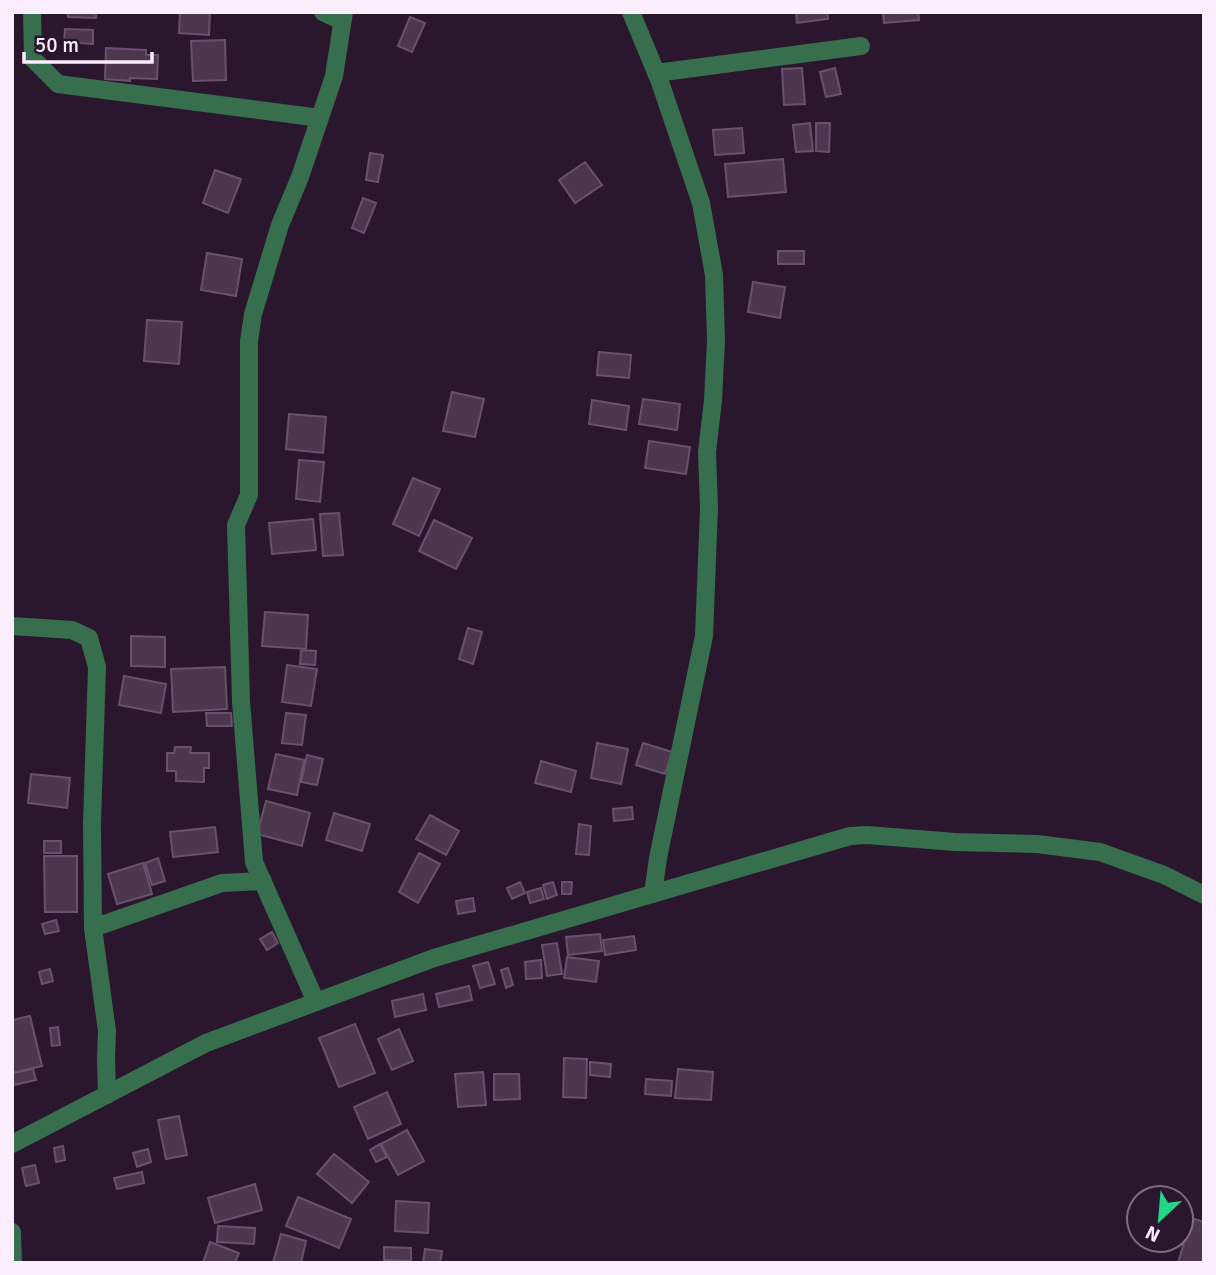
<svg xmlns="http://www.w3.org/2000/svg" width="1216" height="1275" font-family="Signika,sans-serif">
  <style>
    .building { fill: #4d374f; stroke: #69516b; stroke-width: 2 }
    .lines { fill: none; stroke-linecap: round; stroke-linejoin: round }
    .minor { stroke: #366e4e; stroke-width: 18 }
    .tertiary { stroke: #366e4e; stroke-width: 18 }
  </style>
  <rect width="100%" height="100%" fill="#2b172d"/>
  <path class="building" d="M 68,12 L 96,12 L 96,18 L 68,17 Z
    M 180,12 L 210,12 L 209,35 L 179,33 Z
    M 796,12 L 827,12 L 828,19 L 797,23 Z
    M 883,12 L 918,12 L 919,20 L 884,23 Z
    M 410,17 L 425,23 L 412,52 L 398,46 Z
    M 65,29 L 93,30 L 93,44 L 64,42 Z
    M 225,40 L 226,80 L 193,81 L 191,41 Z
    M 106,48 L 146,50 L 146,55 L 158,55 L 157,79 L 130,78 L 130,81 L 105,79 Z
    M 802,68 L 805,104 L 784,105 L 782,69 Z
    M 835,68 L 841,94 L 826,97 L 820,72 Z
    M 810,123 L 813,151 L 796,152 L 793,125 Z
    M 816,123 L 830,123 L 829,152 L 816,151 Z
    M 742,128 L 744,153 L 715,155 L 713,130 Z
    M 370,153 L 383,155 L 378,182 L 366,180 Z
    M 783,159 L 786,192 L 728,197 L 725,164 Z
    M 585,162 L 602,185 L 575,203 L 559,180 Z
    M 215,170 L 241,179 L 228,213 L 203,203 Z
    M 363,198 L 376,203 L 364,233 L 352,228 Z
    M 778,251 L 804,251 L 804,264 L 778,264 Z
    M 207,253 L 242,259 L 236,296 L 201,290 Z
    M 753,282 L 785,287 L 780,318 L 748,312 Z
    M 147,320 L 182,322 L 179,364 L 144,361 Z
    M 599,352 L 631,355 L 629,378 L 597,375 Z
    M 452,392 L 484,399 L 475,437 L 443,431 Z
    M 643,399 L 680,404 L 677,430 L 639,424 Z
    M 592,400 L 629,406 L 626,430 L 589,424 Z
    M 289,414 L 326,417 L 323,453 L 286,449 Z
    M 649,441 L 690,447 L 686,474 L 645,468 Z
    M 299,460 L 324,462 L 320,502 L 296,499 Z
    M 413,478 L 440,489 L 419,536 L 393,524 Z
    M 339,513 L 343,555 L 323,556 L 320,514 Z
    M 313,519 L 316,550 L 272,554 L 269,523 Z
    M 434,520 L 472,538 L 456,569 L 419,551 Z
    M 265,612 L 308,615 L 306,649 L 262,646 Z
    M 468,628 L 482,632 L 473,664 L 459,659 Z
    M 131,636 L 165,637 L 165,667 L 131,666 Z
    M 301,650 L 316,651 L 315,665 L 300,664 Z
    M 287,665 L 317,669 L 311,706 L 282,702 Z
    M 225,667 L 227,709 L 173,712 L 171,669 Z
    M 124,676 L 166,684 L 161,713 L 119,705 Z
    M 206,713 L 231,713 L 232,726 L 207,726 Z
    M 286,713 L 306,715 L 302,745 L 282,743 Z
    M 597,743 L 628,749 L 621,784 L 591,778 Z
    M 643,743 L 672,752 L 665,774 L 636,765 Z
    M 175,747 L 191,747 L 190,753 L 209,753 L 209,768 L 204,768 L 204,782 L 176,781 L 176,771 L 167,771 L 167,753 L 174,753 Z
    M 276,754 L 304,760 L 297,795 L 268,789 Z
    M 307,755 L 323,759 L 317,785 L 301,782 Z
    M 541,761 L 576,771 L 571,792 L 535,783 Z
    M 31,774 L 70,778 L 67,808 L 28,803 Z
    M 266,801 L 310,813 L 302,846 L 257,834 Z
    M 632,807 L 633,819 L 614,821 L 613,809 Z
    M 334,813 L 370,824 L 362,851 L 326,840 Z
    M 430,815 L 459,831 L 446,855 L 416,839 Z
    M 579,824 L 591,826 L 589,855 L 576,854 Z
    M 215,827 L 218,852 L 173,857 L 170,832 Z
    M 44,841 L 61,841 L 61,853 L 44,853 Z
    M 419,853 L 440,864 L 418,903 L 399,892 Z
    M 44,856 L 77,856 L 77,912 L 45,912 Z
    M 158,858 L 165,881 L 152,885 L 145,863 Z
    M 143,863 L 152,894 L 117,904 L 108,874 Z
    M 520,882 L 525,893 L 512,899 L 507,888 Z
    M 553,882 L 557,895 L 547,899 L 543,885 Z
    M 562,882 L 572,882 L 571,894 L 562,894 Z
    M 541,888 L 544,899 L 530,903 L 527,892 Z
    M 473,898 L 475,911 L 458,914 L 456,901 Z
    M 56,920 L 59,931 L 45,934 L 42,924 Z
    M 272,932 L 278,943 L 267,950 L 260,939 Z
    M 600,934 L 602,951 L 568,955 L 566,937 Z
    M 634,936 L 636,950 L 605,955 L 603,940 Z
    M 557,943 L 562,974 L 547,976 L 542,945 Z
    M 567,957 L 599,961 L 596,982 L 564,978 Z
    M 541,960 L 542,978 L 526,979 L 525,962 Z
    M 488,962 L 495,984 L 480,988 L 473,966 Z
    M 508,968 L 513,985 L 506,988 L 501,970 Z
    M 50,969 L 53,981 L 42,984 L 39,972 Z
    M 469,986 L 472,1000 L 439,1007 L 436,994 Z
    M 423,994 L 426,1010 L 395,1017 L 392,1001 Z
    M 30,1016 L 42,1066 L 12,1073 L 12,1020 Z
    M 355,1024 L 375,1073 L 339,1087 L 319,1038 Z
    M 58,1027 L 60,1045 L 52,1046 L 50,1028 Z
    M 399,1029 L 413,1061 L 392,1070 L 378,1039 Z
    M 564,1058 L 587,1059 L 586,1098 L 563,1097 Z
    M 590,1062 L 611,1064 L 610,1077 L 590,1075 Z
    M 33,1069 L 36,1080 L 14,1085 L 12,1073 Z
    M 678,1069 L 713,1072 L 711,1100 L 675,1098 Z
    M 483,1072 L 486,1105 L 458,1107 L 455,1074 Z
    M 494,1074 L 519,1074 L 520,1099 L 494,1100 Z
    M 646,1079 L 672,1081 L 671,1096 L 645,1094 Z
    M 387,1092 L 401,1124 L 368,1139 L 354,1107 Z
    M 179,1116 L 187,1155 L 166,1159 L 158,1120 Z
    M 407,1130 L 424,1161 L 398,1175 L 381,1144 Z
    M 380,1144 L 387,1157 L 376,1162 L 370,1150 Z
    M 63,1146 L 65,1160 L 56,1162 L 54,1148 Z
    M 148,1149 L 151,1162 L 137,1167 L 133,1153 Z
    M 334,1154 L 369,1182 L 352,1203 L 317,1174 Z
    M 35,1165 L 39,1183 L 26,1186 L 22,1168 Z
    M 142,1172 L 144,1183 L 117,1189 L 114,1178 Z
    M 255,1184 L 262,1210 L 215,1223 L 208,1198 Z
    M 298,1197 L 351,1219 L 339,1248 L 286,1226 Z
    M 396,1201 L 429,1203 L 428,1233 L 395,1231 Z
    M 1191,1218 L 1204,1222 L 1204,1263 L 1178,1263 Z
    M 218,1226 L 255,1228 L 254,1244 L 217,1242 Z
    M 281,1234 L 306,1241 L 301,1263 L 273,1263 Z
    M 210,1242 L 239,1253 L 235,1263 L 203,1263 Z
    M 384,1247 L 411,1248 L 411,1261 L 384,1260 Z
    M 425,1249 L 442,1251 L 440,1263 L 423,1263 Z"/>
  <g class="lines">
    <path class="minor" d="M 32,12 L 33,59 L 58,84 L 320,118
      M 323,12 L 342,21
      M 631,12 L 660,82 L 701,203 L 714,275 L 716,340 L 713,400 L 707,452 L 709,508 L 704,636 L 658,858 L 653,894
      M 656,73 L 861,46
      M 12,626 L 72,630 L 89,638 L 97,667 L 92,823 L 93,928 L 107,1031 L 106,1058 L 107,1095
      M 93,928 L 222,883 L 263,881
      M 316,1002 L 254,862 L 241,701 L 236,525 L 249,495 L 249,341 L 253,314 L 280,225 L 300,177 L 334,76 L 344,12
      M 12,1232 L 13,1263"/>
    <path class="tertiary" d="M 12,1144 L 206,1043 L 434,958 L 850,836 L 867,835 L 955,842 L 1037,844 L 1100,852 L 1164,875 L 1204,895"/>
  </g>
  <rect width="1216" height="1275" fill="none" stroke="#fbedfc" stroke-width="28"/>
  <g transform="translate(1160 1219) rotate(206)"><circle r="33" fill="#2b172d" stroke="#7e6d80" stroke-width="2"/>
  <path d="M0-5L12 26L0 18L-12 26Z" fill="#22d887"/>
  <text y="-10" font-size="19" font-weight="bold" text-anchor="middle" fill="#fbedfc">N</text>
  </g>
  <path d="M24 52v10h128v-10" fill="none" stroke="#fbedfc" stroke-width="3.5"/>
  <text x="35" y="52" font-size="21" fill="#fbedfc" stroke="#2b172d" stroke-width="5" paint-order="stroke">50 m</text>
</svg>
